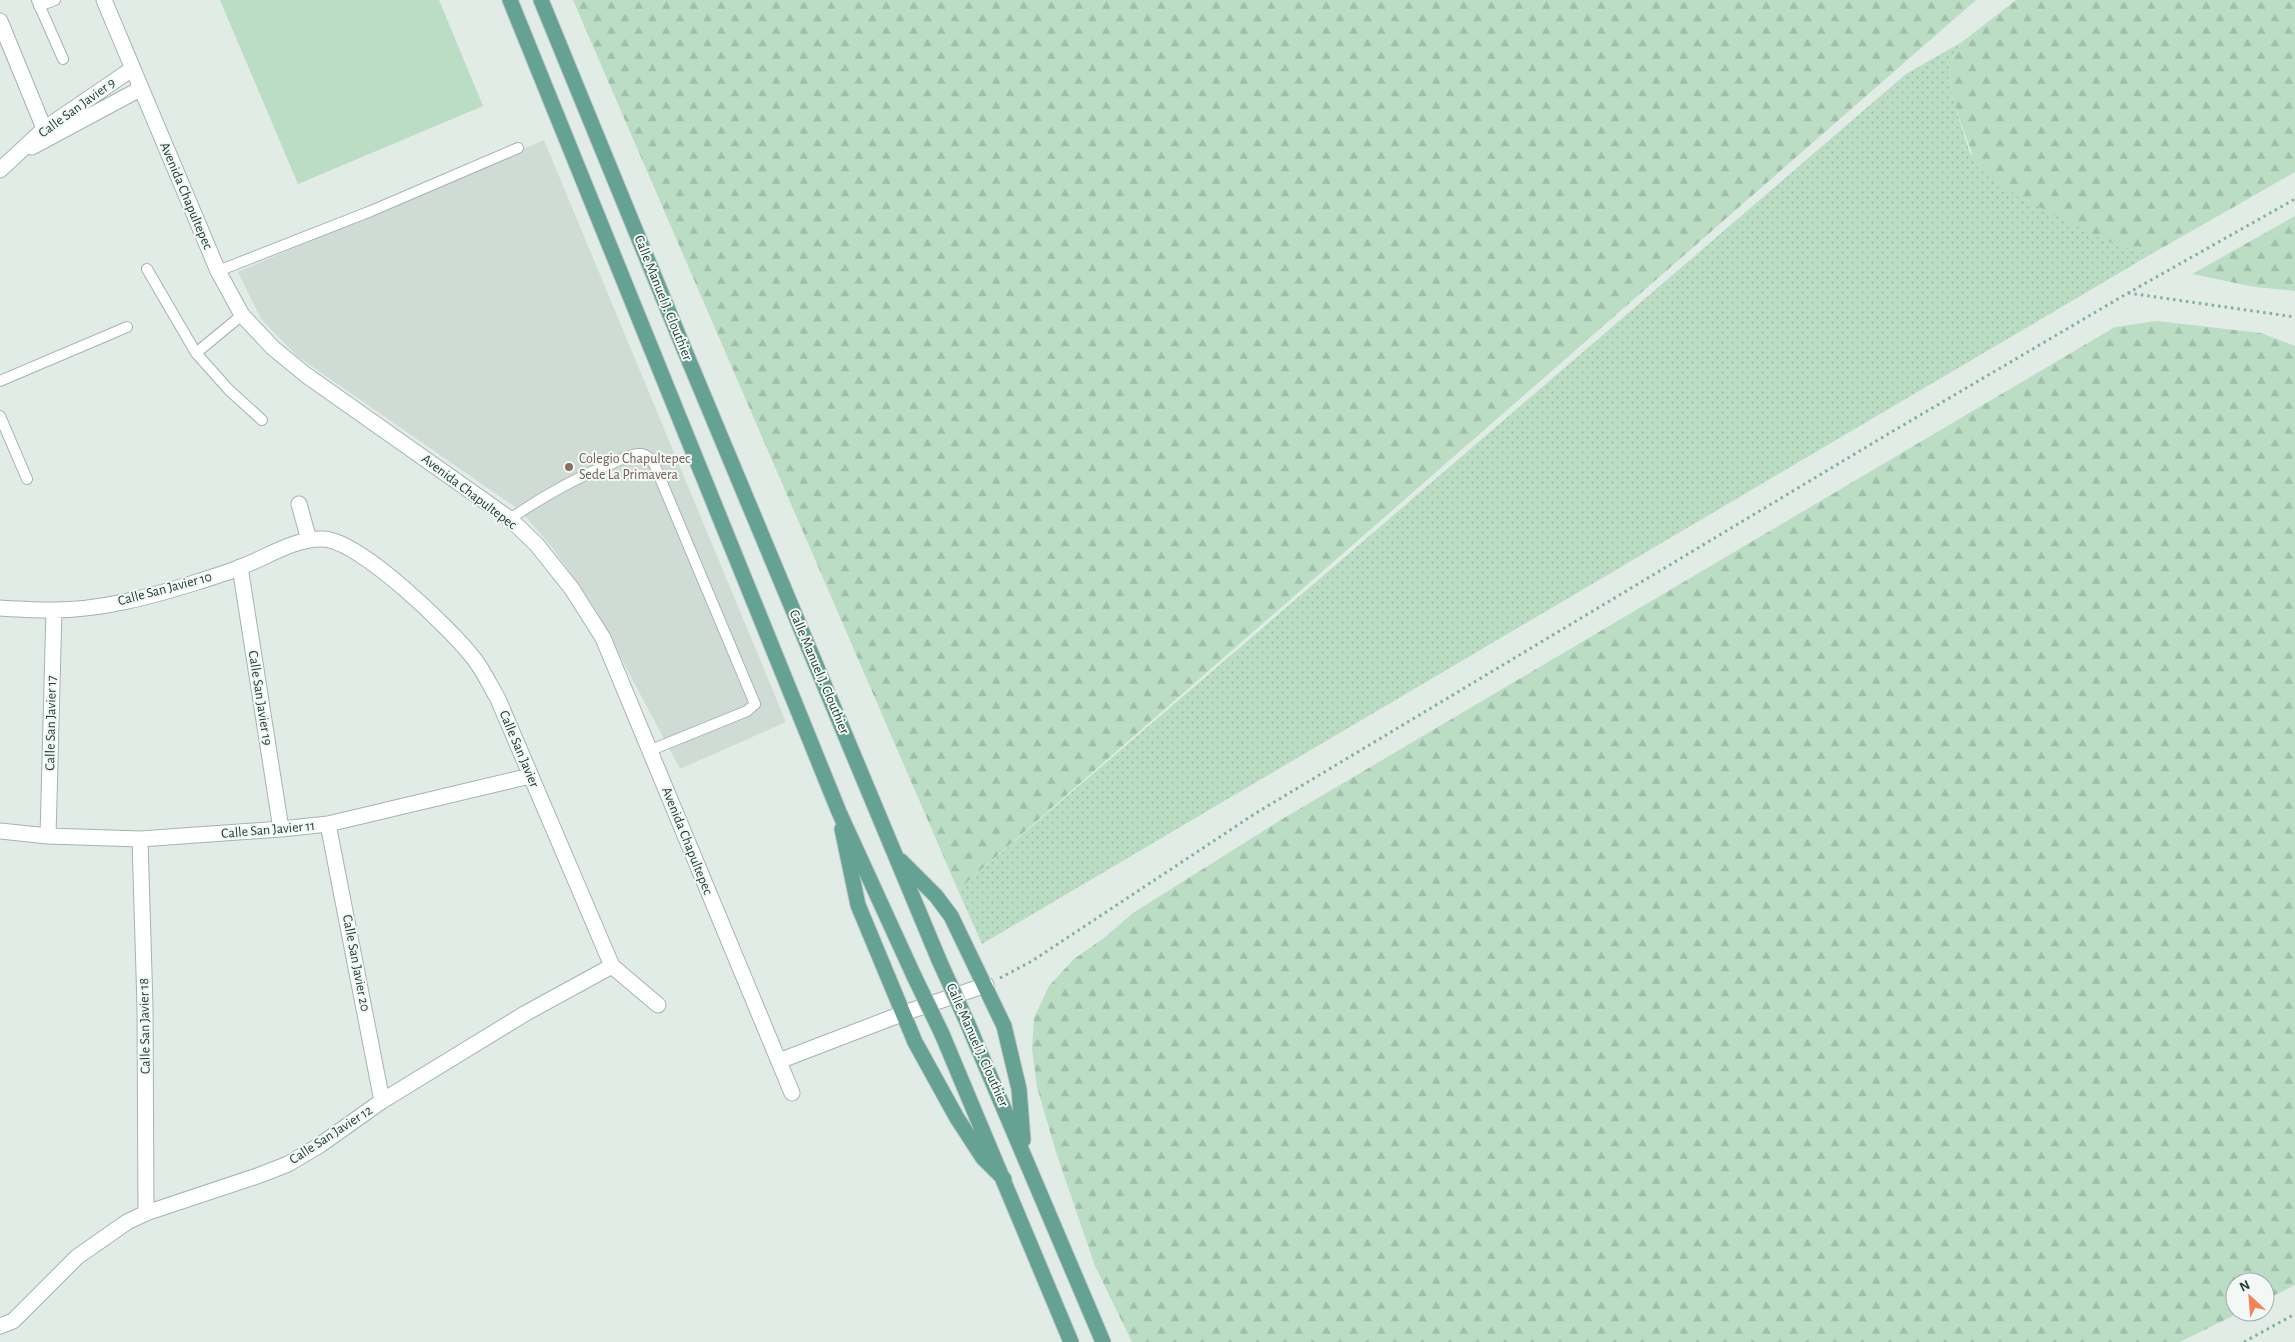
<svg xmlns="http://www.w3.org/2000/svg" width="2295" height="1342" font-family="'Alegreya Sans',sans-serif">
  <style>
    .built { fill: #cfdcd6 }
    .grass { fill: url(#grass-dots) }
    .forest { fill: url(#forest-firs) }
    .pitch { fill: #baddc4 }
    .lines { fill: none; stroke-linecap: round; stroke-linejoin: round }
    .service-casing { stroke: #a4b4ae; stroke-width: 12 }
    .minor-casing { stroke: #a4b4ae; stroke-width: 17 }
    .primary-casing { stroke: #c1c9c7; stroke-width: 17 }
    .path { stroke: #81b0a2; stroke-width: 3; stroke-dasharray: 2.5 4; stroke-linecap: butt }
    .service { stroke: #fff; stroke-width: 10 }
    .minor { stroke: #fff; stroke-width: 15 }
    .primary { stroke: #65a294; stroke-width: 15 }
    .primary-bridge-casing { stroke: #c1c9c7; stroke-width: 17; stroke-linecap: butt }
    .primary-bridge { stroke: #65a294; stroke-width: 15 }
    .education-dot { fill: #8d6e63; stroke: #f2f8f5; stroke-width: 2 }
    .labels { text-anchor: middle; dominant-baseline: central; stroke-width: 4; stroke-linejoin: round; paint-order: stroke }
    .street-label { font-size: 14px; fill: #213d36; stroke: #f2f8f5 }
    .education-label { font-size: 14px; fill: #785e54; stroke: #f2f8f5; text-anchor: start }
  </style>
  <defs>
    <pattern id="grass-dots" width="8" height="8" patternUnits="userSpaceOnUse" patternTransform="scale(1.25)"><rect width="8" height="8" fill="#baddc4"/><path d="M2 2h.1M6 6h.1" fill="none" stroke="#a0bfa9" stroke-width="1.8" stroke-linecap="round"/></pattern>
    <pattern id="forest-firs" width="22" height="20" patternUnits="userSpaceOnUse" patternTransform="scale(1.25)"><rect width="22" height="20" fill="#baddc4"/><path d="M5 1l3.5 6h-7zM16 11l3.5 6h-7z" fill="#a0bfa9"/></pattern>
  </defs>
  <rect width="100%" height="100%" fill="#e1ece7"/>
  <path class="built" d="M 544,140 L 786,722 L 680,769 L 594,607 L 554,550 L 521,511 L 297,356 L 261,319 L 238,272 Z"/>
  <path class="grass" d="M 1962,42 L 1953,56 L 1949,73 L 1955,107 L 1970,153 L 2106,241 L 2138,251 L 2153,253 L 982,944 L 958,890 L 1906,74 Z"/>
  <path class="forest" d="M 573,0 L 1976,0 L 958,890 Z
    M 2016,0 L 2295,0 L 2295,172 L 2153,253 L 2138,251 L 2106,241 L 2016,195 L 1977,167 L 1955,107 L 1949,73 L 1953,56 L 1962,42 Z
    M 2295,216 L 2295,291 L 2255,287 L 2192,274 Z
    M 2157,321 L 2261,333 L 2295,346 L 2295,1285 L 2265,1300 L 2265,1282 L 2235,1282 L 2235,1312 L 2241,1312 L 2180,1342 L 1132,1342 L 1095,1266 L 1056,1152 L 1037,1087 L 1032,1049 L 1034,1018 L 1049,986 L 1074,959 L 1104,938 L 1133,913 L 1279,821 L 2115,327 Z"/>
  <path class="pitch" d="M 220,0 L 439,0 L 483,106 L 298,184 Z"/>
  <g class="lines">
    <defs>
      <path id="service" d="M 37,0 L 63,59
        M 39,6 L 55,0
        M 147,269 L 196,353 L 229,390 L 262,420
        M 218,271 L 371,211 L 518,148
        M 196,353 L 242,315
        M 0,381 L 127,327
        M 0,416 L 27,479
        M 510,519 C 543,496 577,477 615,462 C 623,459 632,453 641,454 C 648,455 652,460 655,466 L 755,704 L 747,711 L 651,750"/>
      <path id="minor" d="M 104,0 L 218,271 L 242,315 L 273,348 L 306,375 L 510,519 L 537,545 L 572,589 L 603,638 L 792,1093
        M 0,21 L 48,138
        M 32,147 L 140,89
        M 0,170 L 44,129 L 132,69
        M 299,504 L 309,540
        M 240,567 L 281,829
        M 0,608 C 18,609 35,610 53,610 C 101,610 149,597 194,583 C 210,578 226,573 241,567 C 267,557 295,538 323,539 C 360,540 452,630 475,660 C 484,672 491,687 498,699 L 612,966 L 658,1005
        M 328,824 L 382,1101
        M 0,831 L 48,836 L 140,839 L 281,829 L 328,824 L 530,776
        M 48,836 L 54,610
        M 140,839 L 145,1007 L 146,1213
        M 779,1061 L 904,1013 L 986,985
        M 0,1326 L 13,1321 L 77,1257 L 127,1222 L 146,1213 L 260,1175 L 288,1164 L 320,1145 L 382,1101 L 526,1013 L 612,966"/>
      <path id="primary" d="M 510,0 L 839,812 L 914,976
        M 541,0 L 682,344 L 939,960
        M 842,829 L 858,905 L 915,1042 L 957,1118 L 983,1158 L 1004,1179
        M 901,861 L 936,896 L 951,916 L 1004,1026 L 1019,1089 L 1023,1140
        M 967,1022 L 1103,1342
        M 942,1034 L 1071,1342"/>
    </defs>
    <use href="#service" class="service-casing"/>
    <use href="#minor" class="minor-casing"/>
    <use href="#primary" class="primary-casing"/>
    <path class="path" d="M 2128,293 L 2295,317
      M 1000,978 L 1032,961 L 1256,813 L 1888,434 L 2128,293 L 2295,199
      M 2244,1342 L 2295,1314"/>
    <use href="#service" class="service"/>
    <use href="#minor" class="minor"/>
    <use href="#primary" class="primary"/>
    <defs>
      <path id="primary-bridge" d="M 939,960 L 967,1022
        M 914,976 L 942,1034"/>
    </defs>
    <use href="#primary-bridge" class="primary-bridge-casing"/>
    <use href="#primary-bridge" class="primary-bridge"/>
  </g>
  <circle class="education-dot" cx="569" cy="467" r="5"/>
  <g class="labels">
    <g class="street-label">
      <text transform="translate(77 108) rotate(-36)">Calle San Javier 9</text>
      <text transform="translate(186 196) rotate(67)">Avenida Chapultepec</text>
      <text transform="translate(663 298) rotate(68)">Calle Manuel J. Clouthier</text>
      <text transform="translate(469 492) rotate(37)">Avenida Chapultepec</text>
      <text transform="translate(165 589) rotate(-15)">Calle San Javier 10</text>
      <text transform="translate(819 672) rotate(67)">Calle Manuel J. Clouthier</text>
      <text transform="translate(260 698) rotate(81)">Calle San Javier 19</text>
      <text transform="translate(51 723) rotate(-89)">Calle San Javier 17</text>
      <text transform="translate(519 749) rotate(67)">Calle San Javier</text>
      <text transform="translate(268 830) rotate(-5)">Calle San Javier 11</text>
      <text transform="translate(687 841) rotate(68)">Avenida Chapultepec</text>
      <text transform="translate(356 963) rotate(79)">Calle San Javier 20</text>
      <text transform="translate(145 1026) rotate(-91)">Calle San Javier 18</text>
      <text transform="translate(977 1045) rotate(66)">Calle Manuel J. Clouthier</text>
      <text transform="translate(331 1135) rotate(-33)">Calle San Javier 12</text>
    </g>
    <g class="education-label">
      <text x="579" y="459">Colegio Chapultepec<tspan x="579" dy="16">Sede La Primavera</tspan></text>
    </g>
  </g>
  <g transform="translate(2250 1297) rotate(334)"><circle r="24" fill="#f2f8f5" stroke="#9eada9"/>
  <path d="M0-4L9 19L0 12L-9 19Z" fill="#f28259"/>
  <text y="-8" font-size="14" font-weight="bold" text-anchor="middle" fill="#213d36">N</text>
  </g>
</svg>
